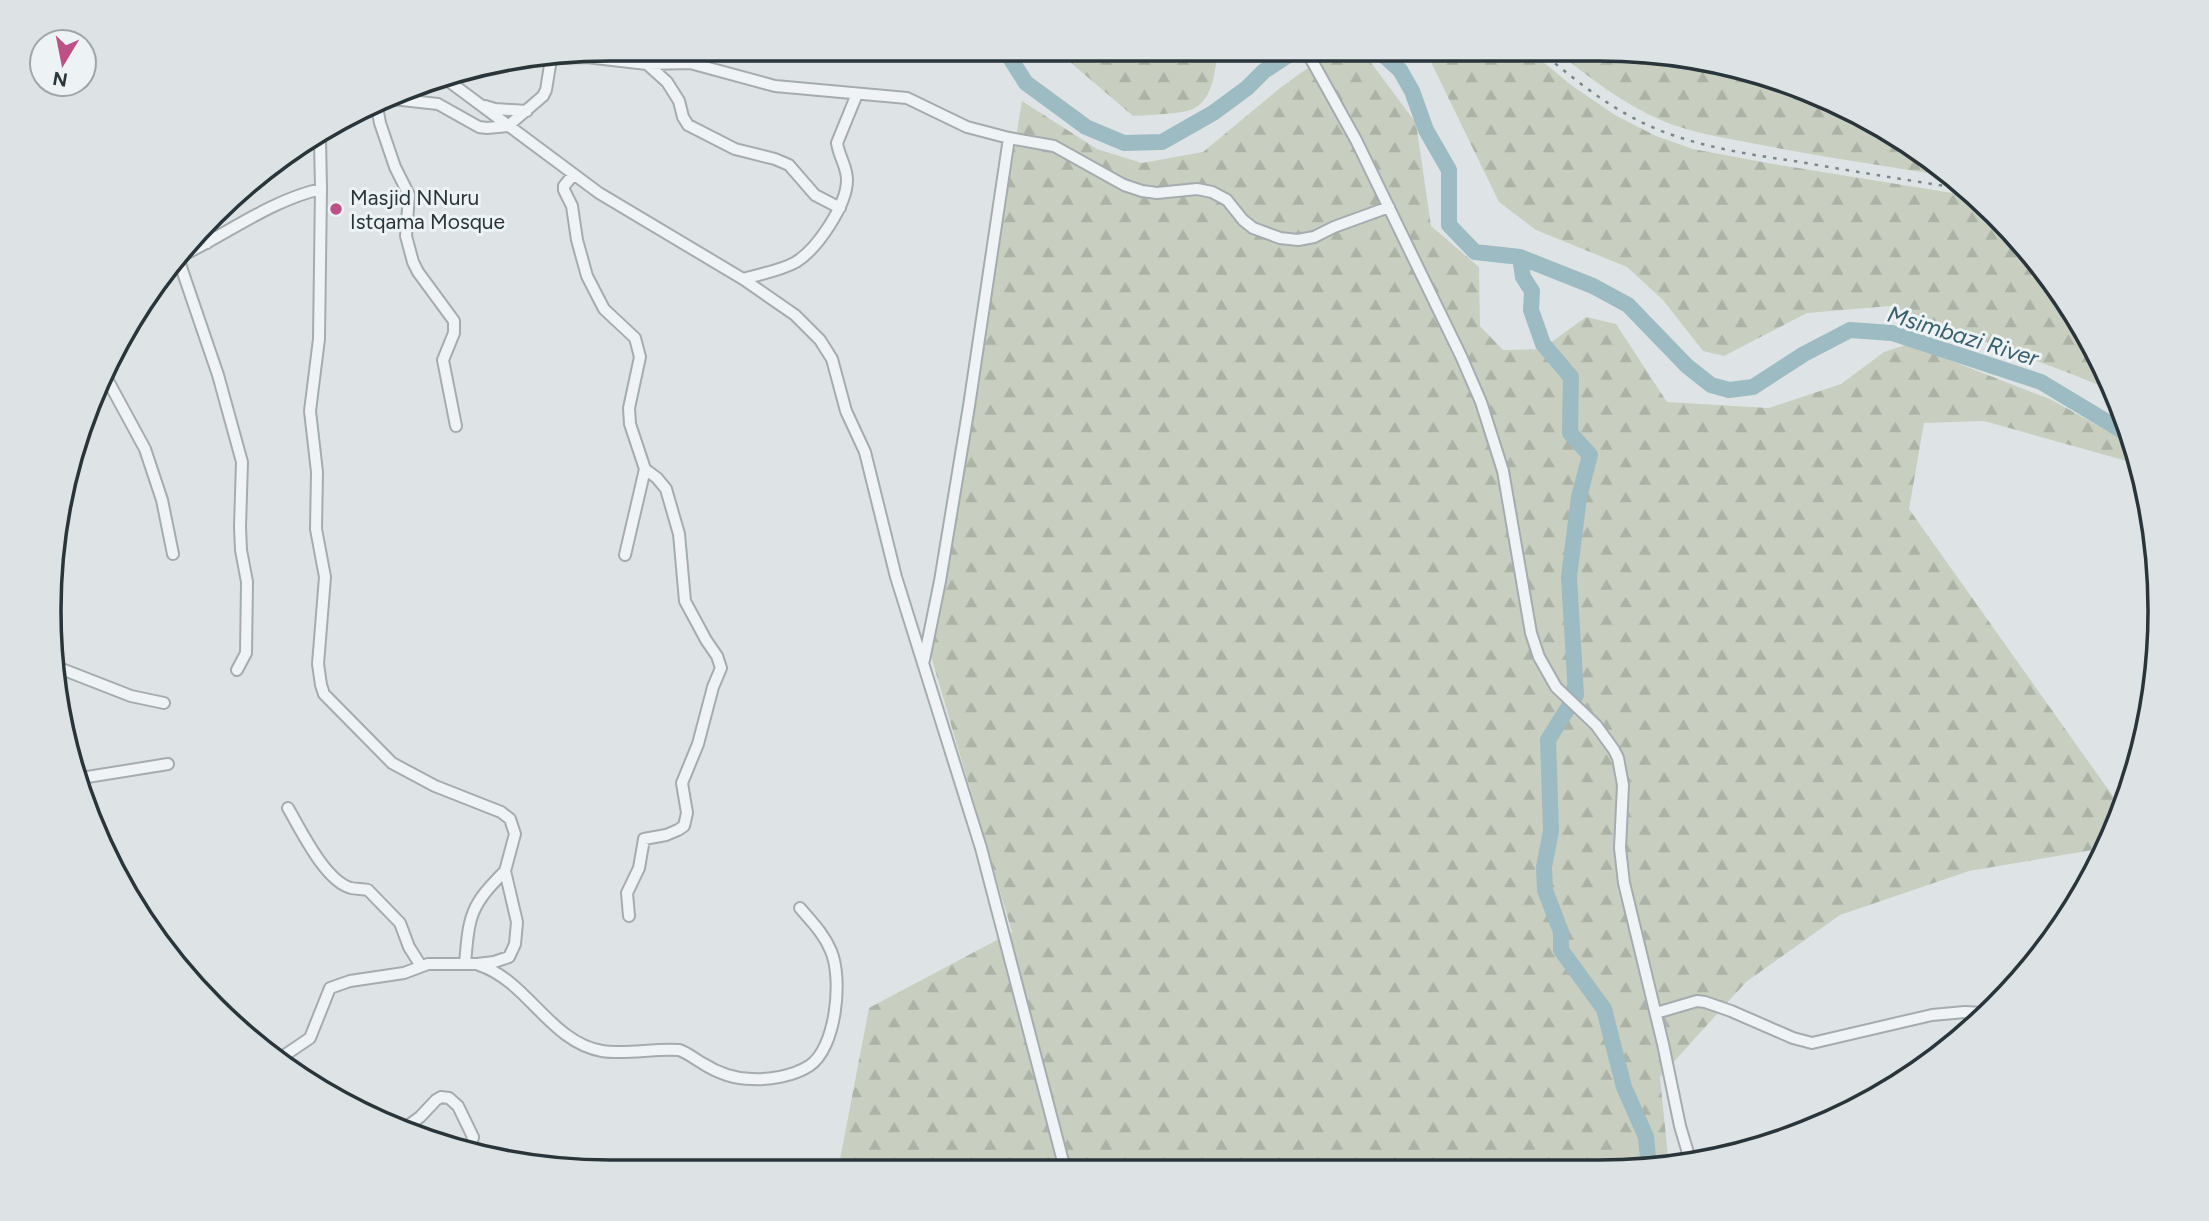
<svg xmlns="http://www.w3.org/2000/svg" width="2209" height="1221" font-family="Figtree,sans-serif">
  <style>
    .forest { fill: url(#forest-firs) }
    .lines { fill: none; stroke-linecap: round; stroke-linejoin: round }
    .river { stroke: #9dbbc2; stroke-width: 16 }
    .minor-casing { stroke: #a4acaf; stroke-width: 14 }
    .minor { stroke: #f0f3f5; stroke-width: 10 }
    .rail { stroke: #79878d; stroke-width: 2.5; stroke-dasharray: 3.5 7; stroke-linecap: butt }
    .poi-dot { fill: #bd5084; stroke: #edf2f4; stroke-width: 2.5 }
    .labels { text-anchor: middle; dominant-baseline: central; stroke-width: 6; stroke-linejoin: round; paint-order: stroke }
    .poi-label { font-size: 21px; fill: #29353b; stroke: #edf2f4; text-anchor: start }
    .water-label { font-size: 23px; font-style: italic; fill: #385e6a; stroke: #edf2f4 }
    .rim { fill: none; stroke: #29353b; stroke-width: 3.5 }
  </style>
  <defs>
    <pattern id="forest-firs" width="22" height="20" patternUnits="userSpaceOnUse" patternTransform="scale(1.75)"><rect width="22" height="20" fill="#c8cfc0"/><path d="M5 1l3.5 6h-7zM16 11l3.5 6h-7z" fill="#acb2a6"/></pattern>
  </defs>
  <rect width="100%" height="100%" fill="#dee4e6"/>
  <path class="forest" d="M 1056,50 L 1217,50 C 1216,69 1213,100 1193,109 C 1183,114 1146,115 1133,116 Z
    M 1420,50 L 1529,50 L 1571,85 L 1615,115 L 1656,136 L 1693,149 L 1773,164 L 1977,197 L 2044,268 L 2102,362 L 2113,391 L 2069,373 L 1890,306 L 1807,313 L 1724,356 L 1703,351 L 1663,300 L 1627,267 L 1536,230 L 1499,202 L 1428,56 Z
    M 1555,50 L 1635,50 L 1744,68 L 1879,124 L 1952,177 C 1887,166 1821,157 1756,144 C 1725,138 1692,133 1663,121 C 1623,104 1588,77 1555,50 Z
    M 1330,52 L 1366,56 L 1416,123 L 1431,226 L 1479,267 L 1480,326 L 1503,350 L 1542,349 L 1586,317 L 1616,324 L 1667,402 L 1769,408 L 1841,384 L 1884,352 L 1908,344 L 2052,400 L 2134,446 L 2141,465 L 1984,421 L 1924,423 L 1909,509 L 2122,809 L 2104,848 L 1969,871 L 1840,915 L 1746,982 L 1660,1077 L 1669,1167 L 838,1170 L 869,1008 L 1012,932 L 931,656 L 1022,101 L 1097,149 L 1142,163 L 1203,152 L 1280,88 Z"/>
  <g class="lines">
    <path class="river" d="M 1000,49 L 1010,58 L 1026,83 L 1086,127 L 1124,143 L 1162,142 L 1213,113 L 1247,88 L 1264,71 L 1296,50
      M 1378,50 L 1400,70 L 1412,91 L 1426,130 L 1449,170 L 1449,225 L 1475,252 L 1520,257 L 1593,286 L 1628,305 L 1687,366 L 1711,385 L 1729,390 L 1753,387 L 1804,354 L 1850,330 L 1892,333 L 2041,382 L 2129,435
      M 1520,257 L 1523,277 L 1532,291 L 1531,310 L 1543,344 L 1571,377 L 1570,433 L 1590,455 L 1579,497 L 1569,577 L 1576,695 L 1548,740 L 1551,831 L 1544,867 L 1545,890 L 1561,932 L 1561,950 L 1604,1009 L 1624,1087 L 1646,1137 L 1649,1167"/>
    <defs>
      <path id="minor" d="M 680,49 L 690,63
        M 1306,50 L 1356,140 L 1461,356 L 1481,402 L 1503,471 L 1531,633 L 1539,657 L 1556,687 L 1596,725 L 1614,750 L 1618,758 L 1623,785 L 1620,848 L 1624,883 L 1663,1044 L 1680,1126 L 1691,1163
        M 557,58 L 586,57 L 647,64 L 690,63 L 775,86 L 907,98 L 967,127 L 1009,138 L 1054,146 L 1124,185 L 1142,191 L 1157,193 L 1197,189 L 1212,192 L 1227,200 L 1243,220 L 1253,228 L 1280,238 L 1298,240 L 1314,237 L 1334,227 L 1389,207
        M 647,64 L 667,82 L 679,101 L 683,117 L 688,125 L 735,149 L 775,159 L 789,165 L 815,195 L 840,208
        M 443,77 L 599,193 L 743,279 L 795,315 L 820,340 L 832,359 L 846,411 L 865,452 L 896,577 L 981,848 L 1065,1169
        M 393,99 L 438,104 L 479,127 L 487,128 L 508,126 L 543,96 L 546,90 L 551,59
        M 485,106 L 495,109 L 527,111
        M 377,107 L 380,123 L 395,167 L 409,195 L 406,236 L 413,262 L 418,272 L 454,321 L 454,333 L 443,360 L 456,426
        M 573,175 L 564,186 L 564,190 L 572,206 L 577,240 L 587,276 L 604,309 L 635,338 L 640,357 L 629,408 L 630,424 L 645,469 L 625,555
        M 207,243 L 210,228
        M 185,254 C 230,232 272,200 321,189
        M 179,261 L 218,375 L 242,462 L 240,527 L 241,550 L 247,582 L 246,653 L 237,670
        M 743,279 C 760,274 780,271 796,262 C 817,249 847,205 847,180 C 847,166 839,157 837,143 L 857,94
        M 107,379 L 145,449 L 162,500 L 173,554
        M 924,660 L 940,581 L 969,406 L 1009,138
        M 54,666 L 131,696 L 164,703
        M 81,778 L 168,764
        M 288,808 C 301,830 325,881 351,888 C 356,889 363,889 368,890 L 400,923 L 409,947 L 421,966
        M 629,916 L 627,893 L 639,868 L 644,839 L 666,835 L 678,830 L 684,826 L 687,813 L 682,783 L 698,744 L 713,687 L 721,668 L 717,656 L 706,640 L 685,601 L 679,534 L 666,489 L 657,478 L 645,469
        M 465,964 C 469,915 470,906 505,871
        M 479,965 C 528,981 550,1042 602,1051 C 627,1055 653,1048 679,1050 C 688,1053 693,1058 702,1063 C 716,1072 734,1079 752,1079 C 770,1080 793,1076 809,1066 C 836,1049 843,979 831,951 C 824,934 812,922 800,908
        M 1656,1013 L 1697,1001 L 1705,1002 L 1731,1011 L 1793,1038 L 1812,1043 L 1932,1015 L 1965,1012 L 1983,1013
        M 282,1057 L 310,1038 L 330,988 L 350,981 L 404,973 L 428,964 L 477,964 L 494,962 L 509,957 L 515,944 L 517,922 L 505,871 L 515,834 L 510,819 L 501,812 L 435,786 L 392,763 L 324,694 L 321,685 L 318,664 L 325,577 L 316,529 L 317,472 L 310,411 L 319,339 L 321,189 L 320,138
        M 405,1128 L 420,1117 L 436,1100 L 441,1097 L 449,1098 L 458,1106 L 473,1137 L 469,1153"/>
    </defs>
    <use href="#minor" class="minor-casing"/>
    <use href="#minor" class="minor"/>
    <path class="rail" d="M 1539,50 C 1576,81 1614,112 1659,130 C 1704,148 1753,155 1800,162 C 1857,172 1913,181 1970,190"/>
  </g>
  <circle class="poi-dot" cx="336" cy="209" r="7"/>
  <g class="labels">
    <g class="poi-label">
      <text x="350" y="197">Masjid NNuru<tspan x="350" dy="24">Istqama Mosque</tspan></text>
    </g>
    <g class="water-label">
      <text transform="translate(1963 336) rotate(17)">Msimbazi River</text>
    </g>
  </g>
  <path d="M0 0H2209V1221H0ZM610 61H1599A549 549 0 0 1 2148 610V611A549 549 0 0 1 1599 1160H610A549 549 0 0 1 61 611V610A549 549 0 0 1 610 61Z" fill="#dde3e5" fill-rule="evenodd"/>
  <path class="rim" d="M610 61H1599A549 549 0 0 1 2148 610V611A549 549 0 0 1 1599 1160H610A549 549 0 0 1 61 611V610A549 549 0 0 1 610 61Z"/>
  <g transform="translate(63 63) rotate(190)"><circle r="33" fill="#edf2f4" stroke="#9fa6aa" stroke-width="2"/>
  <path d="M0-5L12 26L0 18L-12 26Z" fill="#bd5084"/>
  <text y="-10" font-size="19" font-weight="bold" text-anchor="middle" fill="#29353b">N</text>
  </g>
</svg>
